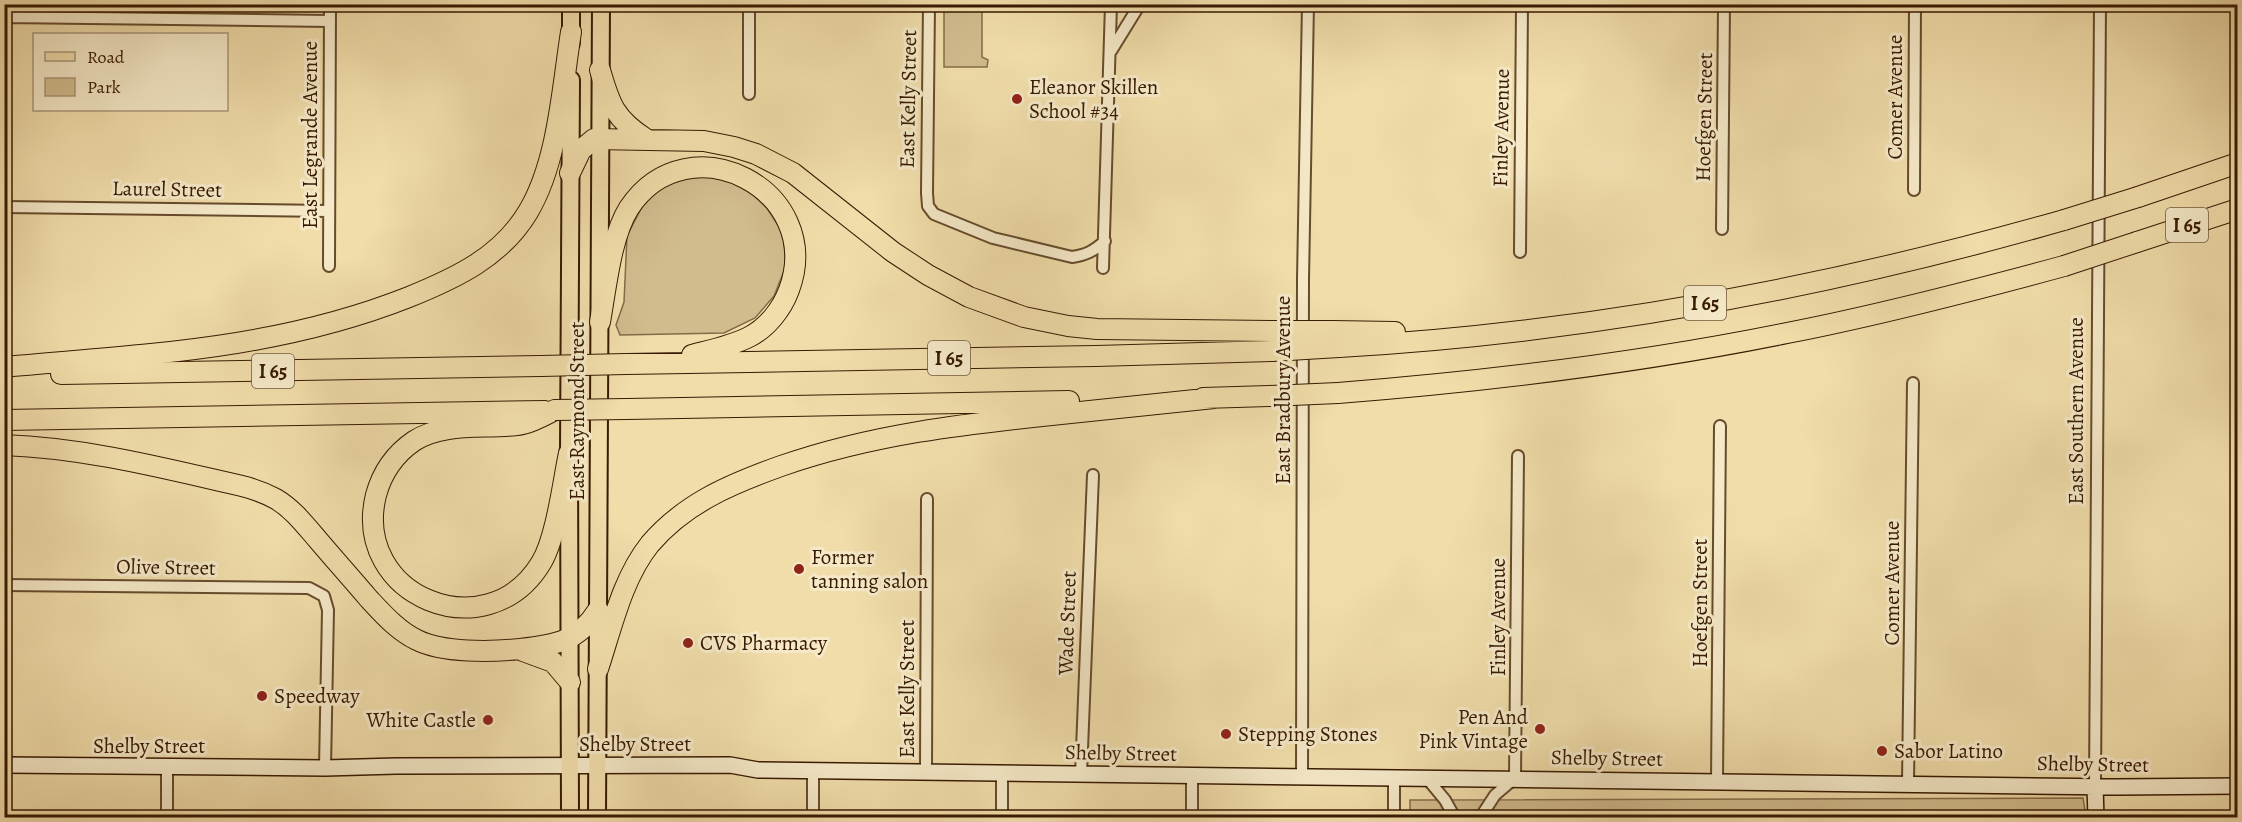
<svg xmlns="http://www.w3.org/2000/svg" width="2242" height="822" font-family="Alegreya,serif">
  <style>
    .green { fill: #d1bc8d; stroke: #846b48; stroke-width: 1.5 }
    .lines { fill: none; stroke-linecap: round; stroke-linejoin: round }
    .street-casing { stroke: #664b2c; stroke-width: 14 }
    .secondary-casing { stroke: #381a02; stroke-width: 18 }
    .primary-casing { stroke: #381a02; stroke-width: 20 }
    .highway-casing { stroke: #381a02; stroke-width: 22 }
    .street { stroke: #f5e9c8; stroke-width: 10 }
    .secondary { stroke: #f5e9c8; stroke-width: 15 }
    .primary { stroke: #f0ddaa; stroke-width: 16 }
    .highway { stroke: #f0ddaa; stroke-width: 20 }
    .highway-bridge-casing { stroke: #381a02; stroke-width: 22; stroke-linecap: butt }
    .highway-bridge { stroke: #f0ddaa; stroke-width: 20 }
    .poi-dot { fill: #8f2418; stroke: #f5e9c8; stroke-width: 2 }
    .labels { text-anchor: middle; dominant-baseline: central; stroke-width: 6; stroke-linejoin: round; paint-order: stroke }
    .shield { fill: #f5e9c8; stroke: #71583d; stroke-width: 1.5 }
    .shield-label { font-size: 20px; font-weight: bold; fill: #381a02 }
    .poi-label { font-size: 21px; fill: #381a02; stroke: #f5e9c8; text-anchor: start }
    .street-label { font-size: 21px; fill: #381a02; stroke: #f5e9c8 }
  </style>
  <rect width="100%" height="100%" fill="#f0ddaa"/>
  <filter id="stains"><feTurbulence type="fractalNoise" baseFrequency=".00333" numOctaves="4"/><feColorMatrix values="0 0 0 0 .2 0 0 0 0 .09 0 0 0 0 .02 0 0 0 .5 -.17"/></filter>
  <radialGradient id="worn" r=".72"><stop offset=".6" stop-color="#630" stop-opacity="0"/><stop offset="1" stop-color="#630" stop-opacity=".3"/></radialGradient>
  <path class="green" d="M 944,5 L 982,5 L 982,57 L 988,60 L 987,67 L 944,67 Z
    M 715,175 L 739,181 L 767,208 L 783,233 L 786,266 L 774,296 L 755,318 L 724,333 L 620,335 L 616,325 L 624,302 L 627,236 L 645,201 L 666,184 L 692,176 Z
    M 2083,798 L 2086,817 L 1410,818 L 1410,800 Z"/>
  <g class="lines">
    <defs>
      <path id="street" d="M 929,4 L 927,193 L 928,206 L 934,214 L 993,238 L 1072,257 C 1086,255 1094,251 1105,241
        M 1111,51 L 1140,4
        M 749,94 L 749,4
        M 4,106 L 5,17 L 330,21
        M 1914,190 L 1915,4
        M 4,207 L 329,211
        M 1722,229 L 1724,4
        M 1520,252 L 1522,4
        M 329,266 L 330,4
        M 1103,268 L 1111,4
        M 4,585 L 309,588 L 324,596 L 328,610 L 325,768
        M 167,767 L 167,818
        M 813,771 L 813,818
        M 926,772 L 927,499
        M 1002,773 L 1002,818
        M 1081,774 L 1093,475
        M 1192,775 L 1192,818
        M 1302,776 L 1303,279 L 1308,4
        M 1426,777 L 1445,800 L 1455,818
        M 1717,781 L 1720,426
        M 1908,783 L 1913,383
        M 2095,786 L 2100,4
        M 1394,818 L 1394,777
        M 1480,818 L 1495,795 L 1515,778 L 1518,456"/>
      <path id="secondary" d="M 4,765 L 325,768 L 396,766 L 730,765 L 758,770 L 2118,787 L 2238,786
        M 2095,786 L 2096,818"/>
      <path id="primary" d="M 571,43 L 571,4
        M 570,818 L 569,453 L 571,80
        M 597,818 L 601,4"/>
      <path id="highway" d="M 600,70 C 610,105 615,119 646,139
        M 570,173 L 581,150 L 594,139 L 704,141 L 734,147 L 756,154 L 793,173 L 893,252 L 928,275 L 969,297 L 1024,317 L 1068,326 L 1097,329 L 1271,331
        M 2138,197 L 2238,163
        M 2137,242 L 2238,209
        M 600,322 C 606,289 611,236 629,208 C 688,119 826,190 789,290 C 782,309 767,328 749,337 C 731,346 711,350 692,355
        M 1332,331 L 1395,332
        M 1339,347 C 1586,333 1826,288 2064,220
        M 626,364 L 1096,356 L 1272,351
        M 4,367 C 146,354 275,350 409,297 C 456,278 501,257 528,212 C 558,162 562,89 571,32
        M 61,374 L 541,366
        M 1338,393 C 1489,381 1639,363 1787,333 C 1880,315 1972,291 2064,266
        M 1203,398 L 1269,396
        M 627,409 L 1069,401
        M 555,410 C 543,416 529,424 517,425 C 484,429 443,422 414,441 C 395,454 382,473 376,495 C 351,596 487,652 541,563 C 556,539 563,482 569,453
        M 4,420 L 545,411
        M 4,445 C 86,448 163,468 242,486 C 254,489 265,493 276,499 C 293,509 305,525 318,540 C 335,560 352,579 369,599 C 383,614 398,631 417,640 C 443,653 491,652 520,649 C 555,645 578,642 598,610
        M 523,651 L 553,662 L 570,682
        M 598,669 C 612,627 622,579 650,544 C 685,503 731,484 781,466 C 873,434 964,424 1061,414 C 1112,409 1163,403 1214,398"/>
    </defs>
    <use href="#street" class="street-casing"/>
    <use href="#secondary" class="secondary-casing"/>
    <use href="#primary" class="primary-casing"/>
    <use href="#highway" class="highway-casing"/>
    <use href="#street" class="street"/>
    <use href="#secondary" class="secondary"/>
    <use href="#primary" class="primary"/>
    <use href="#highway" class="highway"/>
    <defs>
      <path id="highway-bridge" d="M 2064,220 L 2138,197
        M 2064,266 L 2137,242
        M 1271,331 L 1332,331
        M 1272,351 L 1339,347
        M 541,366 L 626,364
        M 1269,396 L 1338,393
        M 555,410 L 627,409"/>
    </defs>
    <use href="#highway-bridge" class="highway-bridge-casing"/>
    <use href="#highway-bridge" class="highway-bridge"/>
  </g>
  <g class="poi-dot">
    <circle cx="1017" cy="99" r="6"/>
    <circle cx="799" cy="569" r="6"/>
    <circle cx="688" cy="643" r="6"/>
    <circle cx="262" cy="696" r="6"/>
    <circle cx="488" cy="720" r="6"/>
    <circle cx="1540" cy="729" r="6"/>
    <circle cx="1226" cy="734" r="6"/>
    <circle cx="1882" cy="751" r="6"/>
  </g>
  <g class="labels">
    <g class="shield">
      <rect x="2166" y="208" width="42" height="34" rx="4.5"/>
      <rect x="1684" y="286" width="42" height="34" rx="4.5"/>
      <rect x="928" y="341" width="42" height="34" rx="4.5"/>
      <rect x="252" y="354" width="42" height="34" rx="4.5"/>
    </g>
    <g class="shield-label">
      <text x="2187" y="225">I 65</text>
      <text x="1705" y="303">I 65</text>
      <text x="949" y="358">I 65</text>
      <text x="273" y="371">I 65</text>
    </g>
    <g class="poi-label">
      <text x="1029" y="87">Eleanor Skillen<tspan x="1029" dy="24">School #34</tspan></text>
      <text x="811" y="557">Former<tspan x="811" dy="24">tanning salon</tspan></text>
      <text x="700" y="643">CVS Pharmacy</text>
      <text x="274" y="696">Speedway</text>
      <text x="1528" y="717" text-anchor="end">Pen And<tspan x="1528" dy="24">Pink Vintage</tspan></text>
      <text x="476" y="720" text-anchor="end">White Castle</text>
      <text x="1238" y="734">Stepping Stones</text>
      <text x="1894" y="751">Sabor Latino</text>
    </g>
    <g class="street-label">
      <text transform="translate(1895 97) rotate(-90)">Comer Avenue</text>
      <text transform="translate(908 99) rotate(-89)">East Kelly Street</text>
      <text transform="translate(1704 117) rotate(-89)">Hoefgen Street</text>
      <text transform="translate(1501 128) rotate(-89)">Finley Avenue</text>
      <text transform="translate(310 135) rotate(-90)">East Legrande Avenue</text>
      <text transform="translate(167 189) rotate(1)">Laurel Street</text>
      <text transform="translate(1283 390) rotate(-90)">East Bradbury Avenue</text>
      <text transform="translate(577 411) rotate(-90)">East Raymond Street</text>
      <text transform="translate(2076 411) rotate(-90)">East Southern Avenue</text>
      <text transform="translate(166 567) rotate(1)">Olive Street</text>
      <text transform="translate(1892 583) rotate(-90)">Comer Avenue</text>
      <text transform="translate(1700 603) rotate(-90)">Hoefgen Street</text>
      <text transform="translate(1498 617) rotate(-90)">Finley Avenue</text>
      <text transform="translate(1067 623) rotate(-88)">Wade Street</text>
      <text transform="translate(907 689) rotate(-90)">East Kelly Street</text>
      <text x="635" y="744">Shelby Street</text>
      <text x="149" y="746">Shelby Street</text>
      <text transform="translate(1121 753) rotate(1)">Shelby Street</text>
      <text transform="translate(1607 758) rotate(1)">Shelby Street</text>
      <text transform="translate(2093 764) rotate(1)">Shelby Street</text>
    </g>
  </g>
  <rect width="2242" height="822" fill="none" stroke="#f0ddaa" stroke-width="24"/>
  <rect x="6" y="6" width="2230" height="810" fill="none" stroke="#381a02" stroke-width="3"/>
  <rect x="12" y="12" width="2218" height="798" fill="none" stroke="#381a02" stroke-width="1.5"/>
  <rect x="33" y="33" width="195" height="78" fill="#f5e9c8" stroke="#a99679" stroke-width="1.5"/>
  <rect x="45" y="52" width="30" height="9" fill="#f0ddaa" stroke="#a99679" stroke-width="1.5"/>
  <text x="87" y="63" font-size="18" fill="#381a02">Road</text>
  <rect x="45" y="78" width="30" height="18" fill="#d1bc8d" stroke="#a99679" stroke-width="1.5"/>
  <text x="87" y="93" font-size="18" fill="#381a02">Park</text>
  <rect width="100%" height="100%" filter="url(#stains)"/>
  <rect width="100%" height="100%" fill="url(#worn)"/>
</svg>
